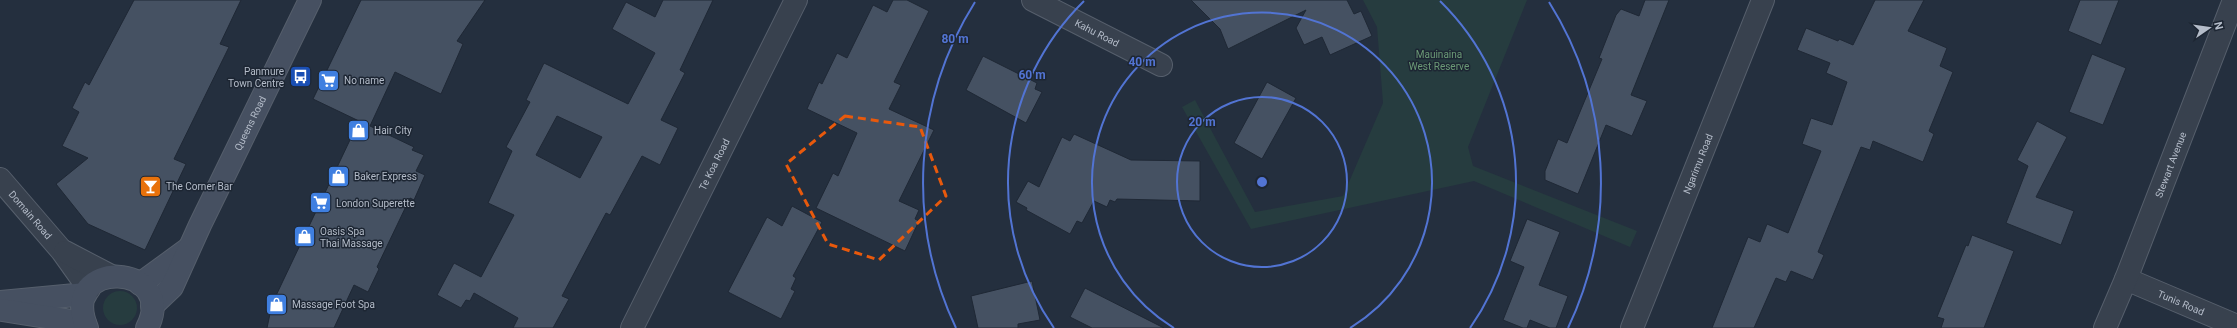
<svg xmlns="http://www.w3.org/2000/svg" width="2237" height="328" font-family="Roboto,sans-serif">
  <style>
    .green { fill: #263c3f }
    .building { fill: #455162; stroke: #1f2835; fill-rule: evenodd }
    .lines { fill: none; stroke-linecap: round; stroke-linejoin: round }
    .street-casing { stroke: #565f6c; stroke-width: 24 }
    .secondary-casing { stroke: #565f6c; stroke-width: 24 }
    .street { stroke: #38414e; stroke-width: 22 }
    .secondary { stroke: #465061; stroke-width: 22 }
    .marked { fill: none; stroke: #e8590c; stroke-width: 3; stroke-dasharray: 8 5; stroke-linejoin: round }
    .ring { fill: none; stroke: #5274d3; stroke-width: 2 }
    .labels { text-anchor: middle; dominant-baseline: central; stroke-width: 3; stroke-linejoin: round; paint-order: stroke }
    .street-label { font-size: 10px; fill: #b4bcc9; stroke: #1d2633 }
    .park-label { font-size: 10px; fill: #6b9a76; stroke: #1d2633 }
    .poi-label { font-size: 10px; fill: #b4bcc9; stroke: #1d2633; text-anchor: start }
    .centre { fill: #5274d3; stroke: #1d2633; stroke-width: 2 }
    .ring-label { font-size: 12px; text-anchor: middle; font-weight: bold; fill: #5274d3; stroke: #1d2633; stroke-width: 3; stroke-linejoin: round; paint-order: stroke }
  </style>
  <rect width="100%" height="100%" fill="#242f3e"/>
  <path class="green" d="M 1363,0 L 1527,0 L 1468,147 L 1473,166 L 1637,231 L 1630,247 L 1474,181 L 1251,229 L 1182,107 L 1195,100 L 1255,212 L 1343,196 L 1383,103 L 1377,27 Z
    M103 308a17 17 0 1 1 34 0a17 17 0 1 1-34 0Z"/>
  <path class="building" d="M 134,0 L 241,0 L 220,44 L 229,47 L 174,159 L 186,164 L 145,250 L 88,224 L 56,184 L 88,158 L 62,146 L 79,112 L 72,108 L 85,82 L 89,85 Z
    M 361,0 L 485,0 L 457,41 L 463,44 L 441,94 L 395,72 L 370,126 L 414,147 L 412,150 L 424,155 L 416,171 L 425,175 L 414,200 L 410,198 L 377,267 L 379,269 L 368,292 L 354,285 L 334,328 L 267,328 L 272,304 L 359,121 L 313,99 Z
    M 663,0 L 713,0 L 680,70 L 685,73 L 661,120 L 678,128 L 660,165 L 642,156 L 610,215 L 606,213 L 562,296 L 569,299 L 553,328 L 513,328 L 518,318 L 474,293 L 470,301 L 466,300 L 461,308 L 437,295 L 454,263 L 481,277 L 514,215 L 488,203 L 512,151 L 506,147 L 530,102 L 526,100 L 544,63 L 628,104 L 655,53 L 612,29 L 626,2 L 655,17 ZM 557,116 L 602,137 L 580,178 L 536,155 Z
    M 893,0 L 907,0 L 929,11 L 894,82 L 901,85 L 889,109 L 934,130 L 899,201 L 919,210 L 915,219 L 919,221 L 905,251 L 816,208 L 833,173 L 838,176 L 857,133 L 807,109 L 819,82 L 822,84 L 837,53 L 847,58 L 873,5 L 887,12 Z
    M 1191,0 L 1347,0 L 1354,14 L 1361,11 L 1372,36 L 1330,55 L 1322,37 L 1304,45 L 1296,28 L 1306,10 L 1228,49 L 1220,29 Z
    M 1645,0 L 1669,0 L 1631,95 L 1647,101 L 1632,136 L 1606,125 L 1578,194 L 1545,180 L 1545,171 L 1558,139 L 1567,143 L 1602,59 L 1599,58 L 1616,15 L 1621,9 L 1639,16 Z
    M 1875,0 L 1924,0 L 1908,31 L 1947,48 L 1940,66 L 1953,72 L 1929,131 L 1934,134 L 1923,162 L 1873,141 L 1870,150 L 1861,147 L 1818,252 L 1824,255 L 1813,280 L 1791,271 L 1786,282 L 1776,278 L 1754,328 L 1712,328 L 1748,237 L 1760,242 L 1767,224 L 1788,233 L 1821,151 L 1802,144 L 1811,118 L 1832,125 L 1847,82 L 1826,73 L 1830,63 L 1797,50 L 1806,28 L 1838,41 L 1839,39 L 1853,45 Z
    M 2080,0 L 2119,0 L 2101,45 L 2068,31 Z
    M 2092,54 L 2126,68 L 2103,125 L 2069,112 Z
    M 983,56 L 1037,83 L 1035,89 L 1042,92 L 1026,123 L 966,90 Z
    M 1267,82 L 1296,98 L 1262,159 L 1234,143 Z
    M 2037,121 L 2067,137 L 2036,197 L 2074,211 L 2061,245 L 2006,223 L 2028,166 L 2017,160 Z
    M 1074,134 L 1131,160 L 1200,161 L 1200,201 L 1117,199 L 1115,202 L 1110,200 L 1107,207 L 1094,201 L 1082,223 L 1077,221 L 1070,234 L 1026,210 L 1027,208 L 1016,202 L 1028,181 L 1039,187 L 1062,137 L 1070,141 Z
    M 792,206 L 822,222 L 793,276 L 796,278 L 791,289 L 795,291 L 781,319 L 728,292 L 767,217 L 782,226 Z
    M 1527,219 L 1560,232 L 1539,285 L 1568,296 L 1556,328 L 1550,328 L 1530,320 L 1527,328 L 1523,328 L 1503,320 L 1524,267 L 1510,261 Z
    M 1972,235 L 2014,251 L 1984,328 L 1941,328 L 1944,319 L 1937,317 L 1966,245 L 1968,246 Z
    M 1032,281 L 1040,320 L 1018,324 L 1018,328 L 978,328 L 971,296 Z
    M 1085,288 L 1164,328 L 1092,328 L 1070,317 Z"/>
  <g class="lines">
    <defs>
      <g id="street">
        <path id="s1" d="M 1033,0 L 1161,65"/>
        <path id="s2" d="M 0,179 L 62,251 L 89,289"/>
        <path d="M 65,252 L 111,276"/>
        <path id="s3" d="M 2126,279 L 2237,326"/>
        <path id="s4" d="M 632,328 L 796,0"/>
        <path id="s5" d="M 1632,328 L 1763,0"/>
        <path id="s6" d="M 2105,328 L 2126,279 L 2234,0"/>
      </g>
      <g id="secondary">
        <path d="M 140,284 L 188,249"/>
        <path d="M 0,302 L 86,294"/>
        <path id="s7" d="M 152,306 L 172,287 L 200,225 L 310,0"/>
        <path d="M 2,310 L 85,323"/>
        <path d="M 87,328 C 57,256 180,263 147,328"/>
      </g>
    </defs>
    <use href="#street" class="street-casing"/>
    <use href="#secondary" class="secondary-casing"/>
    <use href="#street" class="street"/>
    <use href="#secondary" class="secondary"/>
  </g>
  <path class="marked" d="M 845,116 L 920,127 L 946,196 L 879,260 L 828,244 L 786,164 Z"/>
  <g class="ring">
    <circle cx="1262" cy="182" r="85"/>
    <path d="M1174 328A170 170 0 1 1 1350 328"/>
    <path d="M1054 328A254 254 0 0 1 1084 1M1440 1A254 254 0 0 1 1470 328"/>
    <path d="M956 328A339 339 0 0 1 975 2M1549 2A339 339 0 0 1 1568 328"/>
  </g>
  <defs>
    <symbol id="bus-square" viewBox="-11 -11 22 22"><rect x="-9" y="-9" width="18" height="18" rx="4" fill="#1a4fb4" stroke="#1d2633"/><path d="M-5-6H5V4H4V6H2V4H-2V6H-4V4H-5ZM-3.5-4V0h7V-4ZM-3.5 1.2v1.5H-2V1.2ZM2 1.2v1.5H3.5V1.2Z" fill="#fff"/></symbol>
    <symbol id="supermarket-square" viewBox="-11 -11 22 22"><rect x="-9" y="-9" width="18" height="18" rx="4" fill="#3f7fe0" stroke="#1d2633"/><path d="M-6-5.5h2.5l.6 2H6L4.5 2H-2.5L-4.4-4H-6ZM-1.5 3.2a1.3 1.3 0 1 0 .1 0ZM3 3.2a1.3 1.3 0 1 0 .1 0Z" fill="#fff"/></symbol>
    <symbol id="shop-square" viewBox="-11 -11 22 22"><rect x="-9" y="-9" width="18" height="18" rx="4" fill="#3f7fe0" stroke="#1d2633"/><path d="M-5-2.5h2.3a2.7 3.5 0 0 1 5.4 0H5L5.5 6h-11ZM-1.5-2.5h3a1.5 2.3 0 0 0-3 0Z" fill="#fff"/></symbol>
    <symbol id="bar-square" viewBox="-11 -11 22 22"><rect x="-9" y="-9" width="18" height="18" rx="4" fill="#e8710a" stroke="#1d2633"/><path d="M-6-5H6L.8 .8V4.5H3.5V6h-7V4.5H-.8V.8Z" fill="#fff"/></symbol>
  </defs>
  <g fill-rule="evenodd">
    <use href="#bus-square" x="288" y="64" width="25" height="25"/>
    <use href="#supermarket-square" x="316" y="68" width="25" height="25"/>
    <use href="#shop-square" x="346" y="118" width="25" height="25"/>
    <use href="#shop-square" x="326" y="164" width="25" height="25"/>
    <use href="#bar-square" x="138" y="174" width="25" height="25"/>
    <use href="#supermarket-square" x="308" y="190" width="25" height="25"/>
    <use href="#shop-square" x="292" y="224" width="25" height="25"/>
    <use href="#shop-square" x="264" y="292" width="25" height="25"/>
  </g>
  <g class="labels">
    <g class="street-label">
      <text stroke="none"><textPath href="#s1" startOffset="72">Kahu Road</textPath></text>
      <text stroke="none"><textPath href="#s7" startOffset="209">Queens Road</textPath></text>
      <text stroke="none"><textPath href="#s4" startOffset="183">Te Koa Road</textPath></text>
      <text stroke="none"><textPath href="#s5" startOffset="177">Ngarimu Road</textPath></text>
      <text stroke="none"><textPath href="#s6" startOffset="176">Stewart Avenue</textPath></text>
      <text stroke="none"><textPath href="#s2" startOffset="47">Domain Road</textPath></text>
      <text stroke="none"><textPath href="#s3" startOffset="60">Tunis Road</textPath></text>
    </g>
    <g class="park-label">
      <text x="1439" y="54">Mauinaina<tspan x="1439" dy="12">West Reserve</tspan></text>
    </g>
    <g class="poi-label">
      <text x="284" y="71" text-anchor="end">Panmure<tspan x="284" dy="12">Town Centre</tspan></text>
      <text x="344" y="80">No name</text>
      <text x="374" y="130">Hair City</text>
      <text x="354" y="176">Baker Express</text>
      <text x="166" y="186">The Corner Bar</text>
      <text x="336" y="203">London Superette</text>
      <text x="320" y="231">Oasis Spa<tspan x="320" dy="12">Thai Massage</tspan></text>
      <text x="292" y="304">Massage Foot Spa</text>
    </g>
  </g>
  <circle cx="1262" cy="182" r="6" class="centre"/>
  <g class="ring-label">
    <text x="955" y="43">80 m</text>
    <text x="1142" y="66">40 m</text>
    <text x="1032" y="79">60 m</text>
    <text x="1202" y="126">20 m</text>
  </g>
  <g transform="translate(2209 28) rotate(77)" stroke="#1d2633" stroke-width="3" paint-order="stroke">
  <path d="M0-3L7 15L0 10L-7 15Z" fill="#b4bcc9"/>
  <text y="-6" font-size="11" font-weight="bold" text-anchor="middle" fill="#b4bcc9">N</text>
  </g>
</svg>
